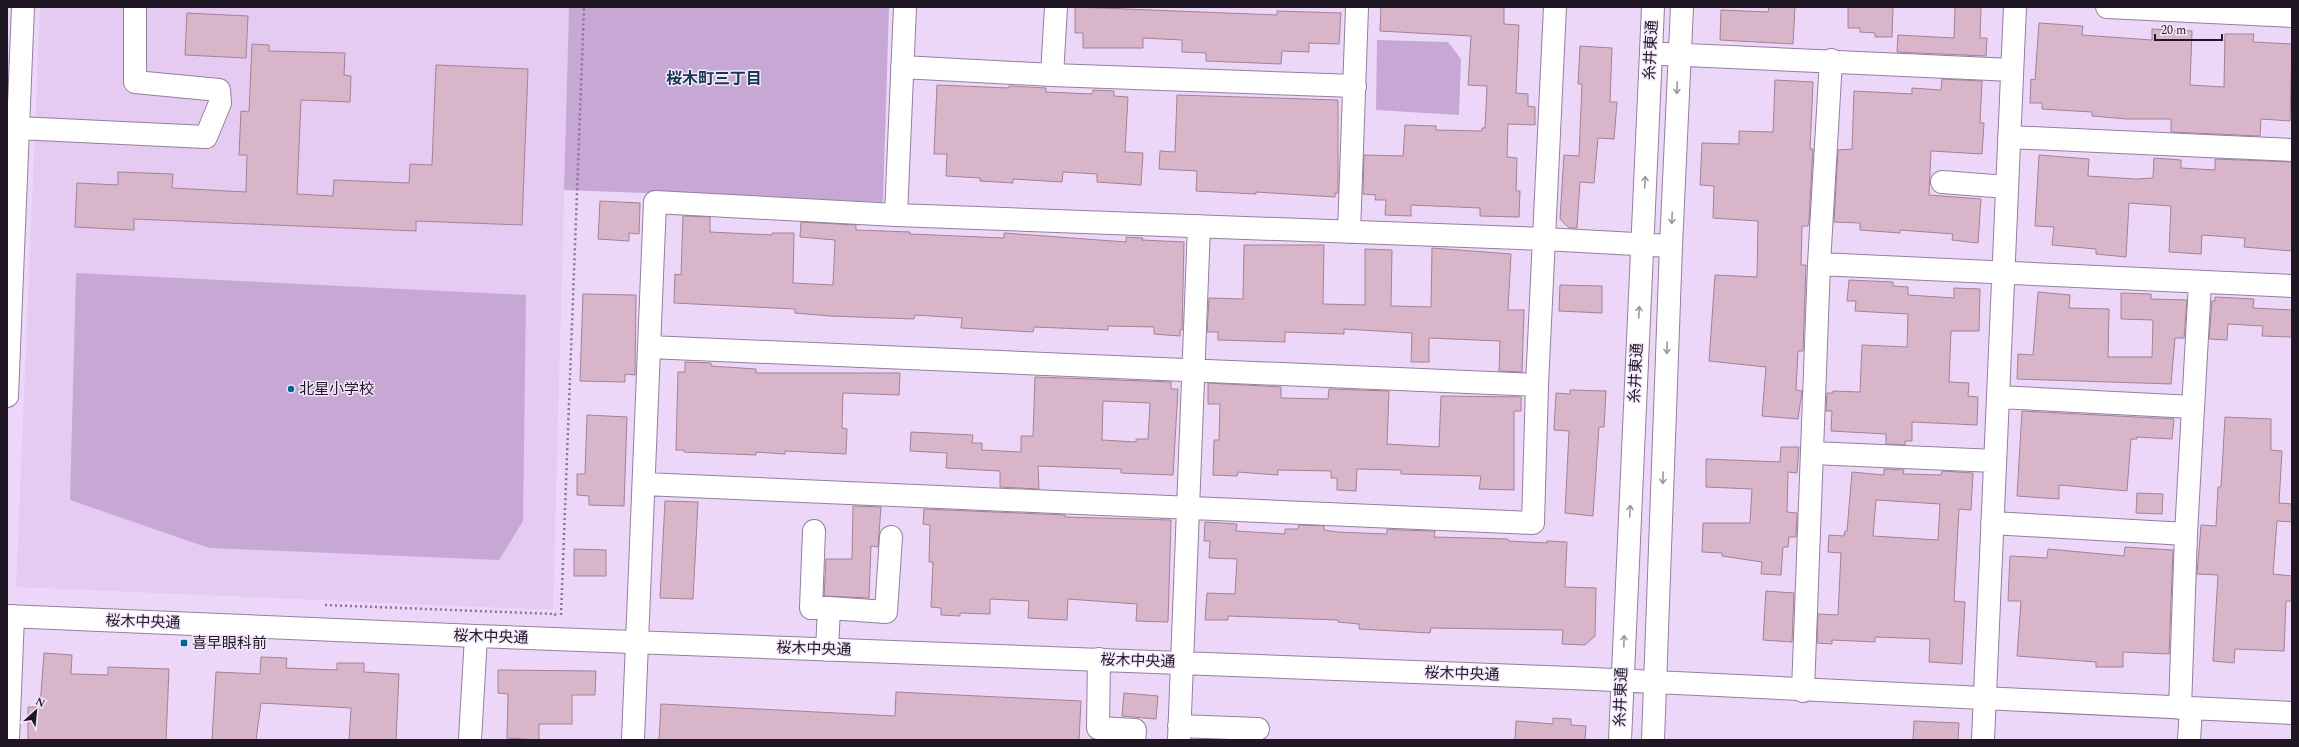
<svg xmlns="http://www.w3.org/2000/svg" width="2299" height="747" font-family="Spectral,'Noto Sans JP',serif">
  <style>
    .built { fill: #e5caf1 }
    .green { fill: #c7a8d5 }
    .building { fill: #d9b5ca; stroke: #a48195; fill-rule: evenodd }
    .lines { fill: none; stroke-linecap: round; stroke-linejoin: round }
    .minor-casing { stroke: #947f9d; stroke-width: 24 }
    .path { stroke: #85768d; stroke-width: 2.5; stroke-dasharray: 2 3; stroke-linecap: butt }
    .minor { stroke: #fff; stroke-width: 22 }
    .oneway { stroke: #9a979c }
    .poi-dot { fill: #026694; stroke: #f5e8fc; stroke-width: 1.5 }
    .labels { text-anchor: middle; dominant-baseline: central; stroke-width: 3; stroke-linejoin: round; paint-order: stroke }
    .street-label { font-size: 15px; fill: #1f1723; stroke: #f5e8fc }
    .poi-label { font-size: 15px; fill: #1f1723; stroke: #f5e8fc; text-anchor: start }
    .neighbourhood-label { font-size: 16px; font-weight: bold; fill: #123950; stroke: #f5e8fc }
  </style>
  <rect width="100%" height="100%" fill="#edd7f8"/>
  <path class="built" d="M 40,7 L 569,7 L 553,610 L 16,587 Z"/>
  <path class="green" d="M 569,7 L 889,7 L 883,202 L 564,190 Z
    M 1377,40 L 1448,42 L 1461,59 L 1459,115 L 1376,110 Z
    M 76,273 L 526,295 L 523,521 L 499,560 L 209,548 L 70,500 Z"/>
  <path class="building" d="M 1075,7 L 1277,15 L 1277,11 L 1341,13 L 1339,44 L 1309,43 L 1309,52 L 1282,51 L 1281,64 L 1206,61 L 1206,53 L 1182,52 L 1182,40 L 1143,38 L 1143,48 L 1083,48 L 1083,33 L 1075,33 Z
    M 1381,7 L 1504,7 L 1504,24 L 1519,25 L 1516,93 L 1528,94 L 1528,106 L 1535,107 L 1535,125 L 1508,124 L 1507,157 L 1517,158 L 1516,191 L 1520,191 L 1519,217 L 1480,216 L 1480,208 L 1411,205 L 1411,216 L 1385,215 L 1386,200 L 1375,200 L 1376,195 L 1363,194 L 1364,155 L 1403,156 L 1405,125 L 1436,126 L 1436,130 L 1482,131 L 1482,128 L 1485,128 L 1487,86 L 1468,85 L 1471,36 L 1380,31 Z
    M 1769,7 L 1795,7 L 1793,44 L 1720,40 L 1721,10 L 1768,12 Z
    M 1848,7 L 1893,7 L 1892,37 L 1875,37 L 1875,33 L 1860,32 L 1860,28 L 1848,28 Z
    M 1955,7 L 1981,7 L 1980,38 L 1987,38 L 1986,56 L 1897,52 L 1898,35 L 1954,38 Z
    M 187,13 L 248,16 L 246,58 L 185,55 Z
    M 2039,23 L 2083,26 L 2082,35 L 2152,40 L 2152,29 L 2192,31 L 2190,85 L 2224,87 L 2225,34 L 2254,34 L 2253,42 L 2292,44 L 2290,121 L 2261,119 L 2260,136 L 2171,132 L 2171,119 L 2127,119 L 2092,116 L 2092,112 L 2042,109 L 2042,103 L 2030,103 L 2031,79 L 2035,80 Z
    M 252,44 L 269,45 L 269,51 L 345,53 L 344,75 L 351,76 L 350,102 L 301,100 L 297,194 L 333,196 L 334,180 L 409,183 L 410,164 L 432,165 L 436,65 L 528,69 L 522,225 L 416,221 L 416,231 L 134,219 L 134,230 L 75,227 L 77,183 L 118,185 L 118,172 L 173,174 L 172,188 L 246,192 L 247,155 L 239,155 L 241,111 L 249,112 Z
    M 1580,46 L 1612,48 L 1610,102 L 1617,102 L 1614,139 L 1598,138 L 1594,183 L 1580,182 L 1577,228 L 1569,228 L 1560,219 L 1564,155 L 1579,156 L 1582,84 L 1578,84 Z
    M 1942,79 L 1982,81 L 1980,123 L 1984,123 L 1982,154 L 1931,151 L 1929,195 L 1981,199 L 1978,243 L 1952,240 L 1953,234 L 1900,230 L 1900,233 L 1860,230 L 1860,223 L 1834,222 L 1838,150 L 1852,149 L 1854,91 L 1912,94 L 1912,88 L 1941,90 Z
    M 1775,80 L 1813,82 L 1810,149 L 1813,149 L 1809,220 L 1808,226 L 1802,226 L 1801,265 L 1806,265 L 1803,351 L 1798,351 L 1796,390 L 1802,391 L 1798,419 L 1762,416 L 1766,367 L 1709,361 L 1715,275 L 1757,277 L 1758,221 L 1713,218 L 1714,186 L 1700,185 L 1702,143 L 1739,144 L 1739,131 L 1773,132 Z
    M 937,85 L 1009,88 L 1009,86 L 1046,88 L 1046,92 L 1092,94 L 1093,90 L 1114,91 L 1114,96 L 1128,97 L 1125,152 L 1143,153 L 1141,185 L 1097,182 L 1097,174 L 1063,172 L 1062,182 L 1013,179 L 1013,183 L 980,181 L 980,178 L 946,176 L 947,154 L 934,154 Z
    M 1177,95 L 1338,100 L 1338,193 L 1335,193 L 1335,197 L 1256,192 L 1256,194 L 1196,191 L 1197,171 L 1159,169 L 1160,151 L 1175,152 Z
    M 2039,155 L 2089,159 L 2088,176 L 2136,179 L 2153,178 L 2154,158 L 2181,160 L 2181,168 L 2215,170 L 2215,159 L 2292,162 L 2292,251 L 2244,247 L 2245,238 L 2202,235 L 2201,254 L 2169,252 L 2171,206 L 2129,203 L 2126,257 L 2096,254 L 2096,249 L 2052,245 L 2054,227 L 2035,226 Z
    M 600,201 L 640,203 L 639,234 L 629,233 L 629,241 L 598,239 Z
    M 683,216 L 710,217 L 710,232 L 772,235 L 772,233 L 794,233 L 793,283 L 833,285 L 835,240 L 800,237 L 801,222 L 856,225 L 856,230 L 910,232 L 910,234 L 1004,238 L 1004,233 L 1126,242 L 1126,237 L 1143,238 L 1142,240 L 1184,242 L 1182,330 L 1180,330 L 1180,336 L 1154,334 L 1154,327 L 1108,326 L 1108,330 L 1034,327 L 1033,332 L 961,328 L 962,318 L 915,315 L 914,319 L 830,316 L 795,313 L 795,309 L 674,303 L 675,274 L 681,275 Z
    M 1244,245 L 1324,245 L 1323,304 L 1365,305 L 1365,249 L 1392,250 L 1391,306 L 1431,307 L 1432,248 L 1511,254 L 1508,310 L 1524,310 L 1522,372 L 1499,371 L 1500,341 L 1429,338 L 1429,362 L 1411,362 L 1412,333 L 1344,329 L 1344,334 L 1285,332 L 1285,342 L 1218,340 L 1218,332 L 1207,332 L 1209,298 L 1243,299 Z
    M 1849,280 L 1893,282 L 1893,286 L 1908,287 L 1908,295 L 1954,298 L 1954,288 L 1980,289 L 1979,331 L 1951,331 L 1949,382 L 1969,383 L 1968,396 L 1978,397 L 1977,425 L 1912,422 L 1912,441 L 1905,441 L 1905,445 L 1886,444 L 1886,434 L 1831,431 L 1832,411 L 1826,411 L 1827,393 L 1833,393 L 1833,391 L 1860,392 L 1862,345 L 1907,347 L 1908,314 L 1855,311 L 1856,301 L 1847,301 Z
    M 1560,285 L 1602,286 L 1602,313 L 1559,311 Z
    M 2038,292 L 2070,295 L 2069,308 L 2109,309 L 2108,357 L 2152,357 L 2153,320 L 2121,319 L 2121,293 L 2151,294 L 2151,299 L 2187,300 L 2184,338 L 2175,338 L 2171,384 L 2017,379 L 2018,354 L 2033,355 Z
    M 583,294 L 636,295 L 635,375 L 625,374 L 625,382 L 580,381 Z
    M 2215,297 L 2254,299 L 2253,308 L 2292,310 L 2292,337 L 2262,336 L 2263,326 L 2228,324 L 2227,340 L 2209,339 L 2212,301 L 2215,301 Z
    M 685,362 L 711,363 L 711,366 L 756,369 L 756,373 L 900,373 L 899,395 L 843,393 L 842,428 L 847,429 L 846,454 L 785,451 L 785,454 L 756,452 L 756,455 L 684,452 L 684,450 L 676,450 L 678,372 L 685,372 Z
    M 1035,377 L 1171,382 L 1171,389 L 1178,389 L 1173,475 L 1121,473 L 1121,469 L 1038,466 L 1039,489 L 1000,487 L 1000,471 L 946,468 L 947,453 L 910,451 L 911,432 L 973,435 L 972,443 L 982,443 L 982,450 L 1021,452 L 1021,436 L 1033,436 ZM 1103,401 L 1150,403 L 1148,439 L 1136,439 L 1136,442 L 1102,440 Z
    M 1208,383 L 1281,387 L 1281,398 L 1328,399 L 1329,389 L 1389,391 L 1387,444 L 1439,447 L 1441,396 L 1521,397 L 1521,411 L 1514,411 L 1514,490 L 1479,489 L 1481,476 L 1401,474 L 1401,470 L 1357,469 L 1356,491 L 1337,490 L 1337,478 L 1331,478 L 1331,471 L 1278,470 L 1278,475 L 1238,472 L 1237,476 L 1213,475 L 1214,440 L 1219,440 L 1220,404 L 1208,404 Z
    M 1570,390 L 1606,391 L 1604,427 L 1599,427 L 1593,516 L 1565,513 L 1569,431 L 1554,430 L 1556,393 L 1570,394 Z
    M 2022,411 L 2174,419 L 2172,439 L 2137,437 L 2137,439 L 2131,439 L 2127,491 L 2059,485 L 2059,499 L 2017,496 Z
    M 587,415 L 627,417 L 624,506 L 589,505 L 589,496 L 577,495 L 577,474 L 585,474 Z
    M 2225,417 L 2271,419 L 2271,450 L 2282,451 L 2279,503 L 2292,504 L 2292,522 L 2277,521 L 2273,574 L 2292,576 L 2292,601 L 2286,601 L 2284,651 L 2235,649 L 2234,663 L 2213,661 L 2218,575 L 2197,574 L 2201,525 L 2216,526 L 2218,487 L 2221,487 Z
    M 1781,447 L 1799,447 L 1797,473 L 1788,472 L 1787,512 L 1797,513 L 1796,537 L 1789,537 L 1788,547 L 1783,547 L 1781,575 L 1761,574 L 1762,562 L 1722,556 L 1722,553 L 1702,552 L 1703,523 L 1750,523 L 1752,489 L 1706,487 L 1706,459 L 1780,462 Z
    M 1884,469 L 1904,470 L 1903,474 L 1941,475 L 1942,471 L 1973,473 L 1971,510 L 1959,509 L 1954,601 L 1965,602 L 1962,664 L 1929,662 L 1930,639 L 1875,637 L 1875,642 L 1832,640 L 1832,644 L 1817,643 L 1818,614 L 1838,615 L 1841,553 L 1828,552 L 1829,535 L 1844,536 L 1845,531 L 1847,531 L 1852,472 L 1884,475 ZM 1876,500 L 1940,504 L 1938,540 L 1873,536 Z
    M 2137,493 L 2163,494 L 2162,514 L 2136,513 Z
    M 665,501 L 698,502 L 693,599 L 660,598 Z
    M 853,506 L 881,507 L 878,547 L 871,546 L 869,598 L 824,596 L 826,559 L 852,559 Z
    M 924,509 L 1065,515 L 1065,517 L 1171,520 L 1168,622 L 1136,621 L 1137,604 L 1068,599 L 1067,620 L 1028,618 L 1029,601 L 990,599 L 990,614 L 960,613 L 960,616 L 941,615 L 941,608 L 931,607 L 933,562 L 929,562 L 930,525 L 923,524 Z
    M 1205,522 L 1237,524 L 1236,531 L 1285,534 L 1285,529 L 1298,529 L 1299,525 L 1324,526 L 1324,530 L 1337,532 L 1387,534 L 1387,529 L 1399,530 L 1435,531 L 1434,537 L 1508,539 L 1508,541 L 1547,543 L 1547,541 L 1567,542 L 1565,587 L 1596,588 L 1595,636 L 1585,645 L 1562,644 L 1563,630 L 1431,628 L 1430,633 L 1359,629 L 1359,624 L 1338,622 L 1338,620 L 1228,616 L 1228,620 L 1205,620 L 1207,593 L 1235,594 L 1237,559 L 1209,558 L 1210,541 L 1204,541 Z
    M 2125,547 L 2173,550 L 2169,654 L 2123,652 L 2123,667 L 2096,667 L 2096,662 L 2017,656 L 2021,601 L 2008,601 L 2010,556 L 2047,558 L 2048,549 L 2124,556 Z
    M 574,549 L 606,550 L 606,576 L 574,576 Z
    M 1766,591 L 1794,593 L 1792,642 L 1763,640 Z
    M 44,653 L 72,655 L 71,674 L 108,675 L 108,667 L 169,669 L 166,740 L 28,740 L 28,707 L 40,707 Z
    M 261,657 L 287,658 L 286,668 L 337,670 L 337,663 L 364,663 L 364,672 L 399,674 L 396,740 L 349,740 L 351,708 L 261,703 L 256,740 L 212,740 L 216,672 L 260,674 Z
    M 498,670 L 596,671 L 595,695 L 572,695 L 572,724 L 539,724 L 539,740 L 507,738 L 508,694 L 498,693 Z
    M 896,692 L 1081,701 L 1079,740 L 659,740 L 661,704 L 895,716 Z
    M 1124,693 L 1158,696 L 1156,719 L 1122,716 Z
    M 1553,718 L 1571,719 L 1571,725 L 1586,726 L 1585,740 L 1515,740 L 1516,721 L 1553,724 Z
    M 1914,721 L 1959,723 L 1958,740 L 1913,740 Z"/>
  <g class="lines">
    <defs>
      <path id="minor" d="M 2107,7 L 2292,16
        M 1664,54 L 2012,70
        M 902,67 L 1052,75 L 1355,86
        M 1052,75 L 1056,7
        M 18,128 L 206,137 L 220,103 L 219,90 L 135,82 L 135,7
        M 2009,137 L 2292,150
        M 1942,182 L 2007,187
        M 896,215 L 905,7
        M 1349,232 L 1357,7
        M 1819,264 L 2292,286
        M 649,347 L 1537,385
        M 7,396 L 23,7
        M 1998,397 L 2193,407
        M 1813,453 L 1995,461
        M 644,484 L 1533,523 L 1537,385 L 1555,7
        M 1992,523 L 2186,534
        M 814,531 L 811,608 L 829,608 L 827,650
        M 829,608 L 886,612 L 891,537
        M 7,616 L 476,636 L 1572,678 L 2292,713
        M 1099,659 L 1098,728 L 1135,730 L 1134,740
        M 1803,691 L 1819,264 L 1831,60
        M 2180,708 L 2186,534 L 2200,283
        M 1179,726 L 1258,729
        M 8,740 L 13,616
        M 470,740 L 476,636
        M 633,740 L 655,202 L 896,215 L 1544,239 L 1671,246
        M 1179,740 L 1199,226
        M 1620,740 L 1653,7
        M 1653,740 L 1671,246 L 1682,7
        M 1983,740 L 2015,7
        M 2189,740 L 2191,709"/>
    </defs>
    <use href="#minor" class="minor-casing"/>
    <path class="path" d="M 325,605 L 555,614 L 555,617
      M 561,615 L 584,7"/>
    <use href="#minor" class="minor"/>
  </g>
  <defs><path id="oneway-shaft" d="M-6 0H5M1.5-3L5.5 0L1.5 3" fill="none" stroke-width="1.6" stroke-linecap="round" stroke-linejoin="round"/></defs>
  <g class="oneway">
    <use href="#oneway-shaft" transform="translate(1677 88) rotate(92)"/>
    <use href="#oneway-shaft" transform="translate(1645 182) rotate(-87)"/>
    <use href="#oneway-shaft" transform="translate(1672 218) rotate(92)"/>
    <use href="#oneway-shaft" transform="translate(1639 312) rotate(-87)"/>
    <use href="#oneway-shaft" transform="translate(1667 348) rotate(92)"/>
    <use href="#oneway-shaft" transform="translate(1663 478) rotate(92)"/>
    <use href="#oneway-shaft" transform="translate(1630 511) rotate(-87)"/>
    <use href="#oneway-shaft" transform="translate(1624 641) rotate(-88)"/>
  </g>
  <g class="poi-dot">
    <circle cx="291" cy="389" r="4"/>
    <rect x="180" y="639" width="8" height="8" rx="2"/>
  </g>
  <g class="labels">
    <g class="street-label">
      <text transform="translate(1651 50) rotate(-87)">糸井東通</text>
      <text transform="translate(1636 373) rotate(-87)">糸井東通</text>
      <text transform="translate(143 622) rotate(2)">桜木中央通</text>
      <text transform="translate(491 637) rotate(2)">桜木中央通</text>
      <text transform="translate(814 649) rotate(2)">桜木中央通</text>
      <text transform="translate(1138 661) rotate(2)">桜木中央通</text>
      <text transform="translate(1462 674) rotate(2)">桜木中央通</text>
      <text transform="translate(1621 697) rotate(-88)">糸井東通</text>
    </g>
    <g class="poi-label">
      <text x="299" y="389">北星小学校</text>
      <text x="192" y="643">喜早眼科前</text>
    </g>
    <g class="neighbourhood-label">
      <text x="714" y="79">桜木町三丁目</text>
    </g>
  </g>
  <rect width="2299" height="747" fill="none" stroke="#1f1723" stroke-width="16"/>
  <g transform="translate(36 711) rotate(27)" stroke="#f5e8fc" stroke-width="3" paint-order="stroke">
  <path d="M0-3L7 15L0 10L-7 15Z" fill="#1f1723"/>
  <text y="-6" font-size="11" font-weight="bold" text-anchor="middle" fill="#1f1723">N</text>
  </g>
  <path d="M2155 34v6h67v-6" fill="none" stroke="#1f1723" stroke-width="2"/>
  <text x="2161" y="34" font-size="12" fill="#1f1723" stroke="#f5e8fc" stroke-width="3" paint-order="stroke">20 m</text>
</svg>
